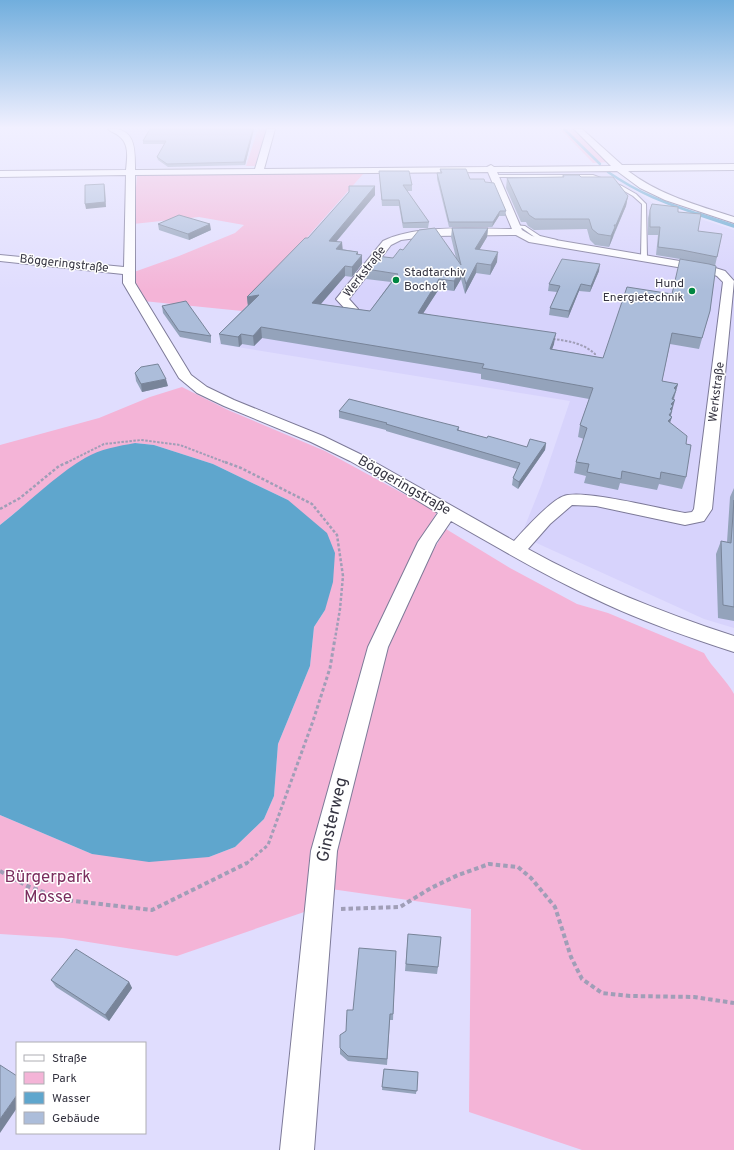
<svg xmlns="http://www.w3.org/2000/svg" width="734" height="1150" font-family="Overpass,sans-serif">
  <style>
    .built { fill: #d7d3fc }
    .green { fill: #f4b4d7 }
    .water { fill: #5fa6cd }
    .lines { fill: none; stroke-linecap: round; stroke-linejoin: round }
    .stream-far1 { stroke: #5fa6cd; stroke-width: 2.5 }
    .stream { stroke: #5fa6cd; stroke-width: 3.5 }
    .lane-casing { stroke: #7d7a98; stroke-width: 2 }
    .street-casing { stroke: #7d7a98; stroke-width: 2 }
    .path-far3 { stroke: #a09eb7; stroke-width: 2; stroke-dasharray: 2.5 1.5; stroke-linecap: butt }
    .path-far2 { stroke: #a09eb7; stroke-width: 2.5; stroke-dasharray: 3 2; stroke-linecap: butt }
    .path-far1 { stroke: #a09eb7; stroke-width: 3; stroke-dasharray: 3.5 2.5; stroke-linecap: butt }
    .path { stroke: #a09eb7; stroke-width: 4; stroke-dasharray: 4.5 3; stroke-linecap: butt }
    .lane { fill: #fff; fill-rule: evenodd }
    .street { fill: #fff; fill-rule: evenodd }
    .wall { fill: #94a3bb }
    .shaded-wall { fill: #788499 }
    .building { fill: #acbdda; stroke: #788499 }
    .poi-dot { fill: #008641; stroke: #fff; stroke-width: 1.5 }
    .labels { text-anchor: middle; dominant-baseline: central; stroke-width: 3; stroke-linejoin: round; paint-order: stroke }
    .far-street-label { font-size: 12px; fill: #353441; stroke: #fff }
    .far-poi-label { font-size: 12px; fill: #353441; stroke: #fff; text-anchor: start }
    .street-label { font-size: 14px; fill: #353441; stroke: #fff }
    .near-street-label { font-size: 17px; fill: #353441; stroke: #fff }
    .near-park-label { font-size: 17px; fill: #7b2e5e; stroke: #fff }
  </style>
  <rect width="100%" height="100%" fill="#e0ddfe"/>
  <path class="built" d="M 117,129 L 258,129 L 246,166 L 140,168 L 135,166 L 134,142 L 131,137 L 125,132 Z
    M 607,172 L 653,203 L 734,230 L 734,628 L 704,619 L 521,536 L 541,486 L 570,401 L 219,344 L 242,311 L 364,173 Z"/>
  <path class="green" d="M 258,129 L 267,129 L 255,166 L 246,166 Z
    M 560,129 L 574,129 L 609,162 L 593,163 Z
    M 364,173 L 242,311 L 143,301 L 132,278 L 134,272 L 179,256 L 235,233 L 244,225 L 199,217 L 133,224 L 137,175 Z
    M 182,387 L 228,410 L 325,451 L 437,512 L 421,539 L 368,651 L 307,911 L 177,956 L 63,938 L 0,934 L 0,815 L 92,854 L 209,857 L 235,847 L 264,819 L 274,796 L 278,744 L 310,666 L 314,627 L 325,610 L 288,500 L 213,464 L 154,445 L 135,443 L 51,483 L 0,525 L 0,445 L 99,418 L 150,397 Z
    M 446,529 L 510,568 L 577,604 L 608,613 L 704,653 C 712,668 726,679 734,694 L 734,1150 L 582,1150 L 469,1112 L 471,909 L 331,889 L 342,821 L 379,670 L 424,566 Z"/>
  <path class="water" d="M 135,443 L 154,445 L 213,464 L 288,500 L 327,533 L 335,553 L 333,582 L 325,610 L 314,627 L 310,666 L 278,744 L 274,796 L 264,819 L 235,847 L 209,857 L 149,862 L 92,854 L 0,815 L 0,525 C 27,504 56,475 85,458 C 100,449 119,446 135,443 Z"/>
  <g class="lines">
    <path class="stream-far1" d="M 564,129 L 600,164
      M 608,172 C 640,194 665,203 701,215"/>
    <path class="stream" d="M 698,214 L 734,226"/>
    <defs>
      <path id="lane" d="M 494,175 L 593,175 L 622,186 L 636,194 L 646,204 L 647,258 L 644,260 L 641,258 L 642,204 L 633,196 L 619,188 L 593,177 L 492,177 Z
        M 513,225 L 525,226 L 540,236 L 557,240 L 554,242 L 536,238 L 522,228 L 513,227 Z"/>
      <path id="street" d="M 108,129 C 136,127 135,149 135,170 L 255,169 L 267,129 L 275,129 L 264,169 L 487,167 L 491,165 L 494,167 L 611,166 L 574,129 L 582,129 L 622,165 L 734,164 L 734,170 L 628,171 C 660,195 696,205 734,217 L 734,223 L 665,200 L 640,188 L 617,171 L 497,172 L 522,230 L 532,236 L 709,266 L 725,271 L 734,281 L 712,509 L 704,521 L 685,525 L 596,506 L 572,505 L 550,524 L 528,549 C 593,585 663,613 734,636 L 734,652 C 691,638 647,623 606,604 C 553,580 502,550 451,521 L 436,543 L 388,647 L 337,851 L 314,1150 L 280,1150 L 311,851 L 368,647 L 418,542 L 438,513 L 387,482 L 350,461 L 311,442 L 224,406 L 197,393 L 179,378 L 123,283 L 123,274 L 0,261 L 0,255 L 124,267 L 126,175 L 0,177 L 0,171 L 126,170 C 127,159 130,144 119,136 C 116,133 111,132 108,129 ZM 488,172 L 512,229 C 473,229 418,224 383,241 L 336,299 L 348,312 L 356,312 L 358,309 L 349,299 L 391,245 L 401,240 L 432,236 L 516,235 L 529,242 L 707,272 L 717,276 L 723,282 L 694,509 L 692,512 L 685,513 C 660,509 584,489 564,496 C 551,500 524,530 514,541 L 362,455 L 323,436 L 234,400 L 207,387 L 191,375 L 135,283 L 135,175 Z"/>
    </defs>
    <use href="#lane" class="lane-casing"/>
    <use href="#street" class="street-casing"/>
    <path class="path-far3" d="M 553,339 C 569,341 583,343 595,354 L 595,359
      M 66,463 L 104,444 L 141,440 L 180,445 L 227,463"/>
    <path class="path-far2" d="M 225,462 L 241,468 L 312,504 L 337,535 L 343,576 L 340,609 L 335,639
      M 0,509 L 20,498 L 59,466 L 68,462"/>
    <path class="path-far1" d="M 246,864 L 268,845 L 313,721 L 330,668 L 335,638
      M 488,864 L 492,864"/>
    <path class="path" d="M 0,871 L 27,886 L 66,900 L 152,910 L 247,863
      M 341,909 L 400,907 L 431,888 L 458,875 L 489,864 L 518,867 L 531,878 L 555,907 L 571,957 L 582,979 L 602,993 L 630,996 L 694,997 L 734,1003"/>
    <use href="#lane" class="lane"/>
    <use href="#street" class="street"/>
  </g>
  <path class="wall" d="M 254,129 L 245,165 L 168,167 L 158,160 L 157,157 L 165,144 L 143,144 L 143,141 Z
    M 440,169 L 470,179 L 485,182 L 506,211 L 505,216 L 499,216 L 492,227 L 449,227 L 437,179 L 437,173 L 440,173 Z
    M 379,171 L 412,185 L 412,191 L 407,191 L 429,222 L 428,228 L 403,228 L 399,206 L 382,206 Z
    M 563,175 L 581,177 L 628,196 L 626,206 L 609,247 L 595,245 L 590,240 L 587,229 L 534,230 L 528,226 L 526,222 L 521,222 L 506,188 L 507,178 L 562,177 Z
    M 375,186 L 375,195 L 336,242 L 342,249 L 358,252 L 358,254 L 362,264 L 352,277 L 345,276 L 321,304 L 370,311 L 391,282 L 366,279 L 366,269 L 393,258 L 456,258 L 451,237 L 452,228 L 488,228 L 487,237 L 479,250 L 497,262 L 490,275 L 476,273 L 465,294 L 461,279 L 454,291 L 439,289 L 423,313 L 554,344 L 552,349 L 603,358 L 672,294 L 686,260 L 656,255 L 658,235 L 648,235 L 648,218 L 650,210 L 678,212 L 698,231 L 717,257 L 715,266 L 710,311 L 699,349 L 670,344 L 662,381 L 678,384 L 674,399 L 672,411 L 671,416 L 672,417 L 670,422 L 686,444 L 686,477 L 682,489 L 659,484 L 657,490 L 620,483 L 618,490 L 584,483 L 586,476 L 574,473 L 576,462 L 584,439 L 578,437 L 580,425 L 589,399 L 481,379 L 481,374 L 262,338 L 254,346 L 242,344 L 239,347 L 221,344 L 219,334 L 248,305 L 247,297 L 308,238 Z
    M 158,224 L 211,230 L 189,240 L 159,230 Z
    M 599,271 L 590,292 L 579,291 L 568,318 L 549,315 L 550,308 L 557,292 L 548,291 L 549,284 Z
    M 162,306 L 211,336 L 211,343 L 180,337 L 163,313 Z
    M 135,373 L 168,386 L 142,392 L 136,381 Z
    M 339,411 L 459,427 L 459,430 L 487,438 L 527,447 L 546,443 L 545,450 L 518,489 L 512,485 L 513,478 L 517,469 L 386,431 L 386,430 L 339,418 Z
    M 734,488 L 734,621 L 718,618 L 716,554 L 721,541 L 727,542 L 730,497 Z
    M 408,934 L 438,967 L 437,974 L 405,971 Z
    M 396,951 L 393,1020 L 390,1020 L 387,1065 L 348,1061 L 340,1054 L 340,1048 L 353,1010 Z
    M 51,980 L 129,982 L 132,988 L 109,1021 L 56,987 Z
    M 384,1069 L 418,1072 L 416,1094 L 382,1090 Z"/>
  <path class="shaded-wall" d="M 253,129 L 254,129 L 245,165 L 244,162 Z
    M 104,184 L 105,189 L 106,207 L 86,209 L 85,204 Z
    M 375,186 L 375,195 L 329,250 L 329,241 Z
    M 628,196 L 626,206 L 613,236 L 616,225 Z
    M 500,211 L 499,216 L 492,227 L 493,222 Z
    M 210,224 L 211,230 L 189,240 L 188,234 Z
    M 615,227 L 613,237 L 609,247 L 611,236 Z
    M 488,228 L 487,237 L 474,259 L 475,249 Z
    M 342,242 L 343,252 L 336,249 Z
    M 358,252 L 358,260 L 362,255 L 362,264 L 352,277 L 352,267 L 356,254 Z
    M 498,252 L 497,262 L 490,275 L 491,265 Z
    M 477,263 L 476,273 L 465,294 L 466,284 Z
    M 600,264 L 599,271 L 590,292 L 591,286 Z
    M 345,266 L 345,276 L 313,313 L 312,303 Z
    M 462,269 L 461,279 L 454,291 L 454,281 Z
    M 439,279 L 439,289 L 417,323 L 418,313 Z
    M 581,284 L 579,291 L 568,318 L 569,311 Z
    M 259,295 L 248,307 L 247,297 Z
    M 261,327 L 262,338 L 254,346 L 253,336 Z
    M 556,333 L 554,344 L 548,360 L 550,349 Z
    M 241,334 L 242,344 L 239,347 L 238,337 Z
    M 166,379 L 168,386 L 142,392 L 141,384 Z
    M 678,384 L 672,403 L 675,400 L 670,418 L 672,417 L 668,428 L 669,410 L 674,388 Z
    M 546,443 L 545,450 L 518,489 L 519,482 Z
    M 129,982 L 132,988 L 109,1021 L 105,1015 Z
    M 17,1095 L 17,1108 L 0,1133 L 0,1119 Z"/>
  <path class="building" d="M 150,129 L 253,129 L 244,162 L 167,164 L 157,157 L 166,141 L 143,141 Z
    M 440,169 L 466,169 L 470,179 L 484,179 L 485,182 L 494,183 L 506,211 L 500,211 L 493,222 L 449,222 L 437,173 L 442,173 Z
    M 379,171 L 409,171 L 412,185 L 403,185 L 429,222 L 403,223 L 399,200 L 382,200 Z
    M 563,175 L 579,175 L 581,177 L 613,177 L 628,196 L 616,225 L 614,225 L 615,227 L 611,236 L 598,234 L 592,229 L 589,219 L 535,219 L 529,215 L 527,211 L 522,211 L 507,178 L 564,177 Z
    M 104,184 L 105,202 L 85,204 L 85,185 Z
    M 349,186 L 375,186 L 329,241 L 342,242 L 336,249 L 358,252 L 356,254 L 362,255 L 352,267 L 345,266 L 312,303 L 370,311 L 398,274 L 366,269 L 377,256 L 393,258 L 400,249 L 403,250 L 419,230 L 435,228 L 461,265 L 452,228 L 488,228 L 475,249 L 498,252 L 491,265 L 477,263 L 466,284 L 462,269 L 454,281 L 439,279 L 418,313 L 556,333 L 550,349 L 603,358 L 627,287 L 672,294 L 680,259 L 709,264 L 716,266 L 710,311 L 702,338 L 672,333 L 662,381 L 678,384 L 674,388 L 676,390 L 672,399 L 675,400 L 671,404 L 673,406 L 670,409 L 672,411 L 669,415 L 672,417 L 668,421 L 687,436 L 686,444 L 691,445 L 686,477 L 661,472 L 660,479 L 622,471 L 621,479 L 587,472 L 589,464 L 576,462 L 587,428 L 580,425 L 593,388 L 482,368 L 484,364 L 261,327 L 253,336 L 241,334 L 238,337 L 219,334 L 259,295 L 247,297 L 305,238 L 308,238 L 349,192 Z
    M 652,204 L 678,207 L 678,212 L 701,214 L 698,231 L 722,234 L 717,257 L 682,250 L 658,247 L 660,227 L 650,227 L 650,210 Z
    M 179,215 L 210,224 L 188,234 L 158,224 Z
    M 562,259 L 600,264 L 591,286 L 581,284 L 569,311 L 550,308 L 560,286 L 549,284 Z
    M 186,301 L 211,336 L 179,331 L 162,306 Z
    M 158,364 L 166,379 L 141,384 L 135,373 L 141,367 Z
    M 349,399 L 459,427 L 457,430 L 487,438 L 488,436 L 527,447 L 530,439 L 546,443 L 519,482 L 513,478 L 520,463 L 386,424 L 387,423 L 339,411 Z
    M 734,500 L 734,607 L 723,605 L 721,541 L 731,543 Z
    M 408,934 L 441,937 L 438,967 L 406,964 Z
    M 359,948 L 396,951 L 393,1014 L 390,1014 L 387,1059 L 348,1056 L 340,1048 L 340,1035 L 346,1031 L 347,1010 L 353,1010 Z
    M 76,949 L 129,982 L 105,1015 L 51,980 Z
    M 0,1065 L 17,1076 L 17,1095 L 0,1119 Z
    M 384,1069 L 418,1072 L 417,1091 L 382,1087 Z"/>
  <linearGradient id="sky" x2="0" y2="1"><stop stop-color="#71aedd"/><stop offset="0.44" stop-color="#f1f0ff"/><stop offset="1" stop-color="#f1f0ff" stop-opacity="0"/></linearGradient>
  <rect width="734" height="290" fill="url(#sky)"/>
  <g class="poi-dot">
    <circle cx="396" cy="280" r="4"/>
    <circle cx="692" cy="291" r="4"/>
  </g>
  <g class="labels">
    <g class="far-street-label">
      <text transform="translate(64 264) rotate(6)">Böggeringstraße</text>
      <text transform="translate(365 272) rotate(-52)">Werkstraße</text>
      <text transform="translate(717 392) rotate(-83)">Werkstraße</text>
    </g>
    <g class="far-poi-label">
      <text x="404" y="273">Stadtarchiv<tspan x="404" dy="14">Bocholt</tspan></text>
      <text x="684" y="284" text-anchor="end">Hund<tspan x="684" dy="14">Energietechnik</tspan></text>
    </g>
    <g class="street-label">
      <text transform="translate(404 486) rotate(30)">Böggeringstraße</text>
    </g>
    <g class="near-street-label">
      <text transform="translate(333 820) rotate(-77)">Ginsterweg</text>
    </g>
    <g class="near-park-label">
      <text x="48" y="878">Bürgerpark<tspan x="48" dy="20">Mosse</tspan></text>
    </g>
  </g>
  <rect x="16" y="1042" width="130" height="92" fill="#ffffff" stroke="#aeaeb3"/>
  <rect x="24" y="1055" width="20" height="6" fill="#ffffff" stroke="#aeaeb3"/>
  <text x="52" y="1062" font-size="12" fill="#353441">Straße</text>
  <rect x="24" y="1072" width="20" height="12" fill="#f4b4d7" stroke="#aeaeb3"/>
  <text x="52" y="1082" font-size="12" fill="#353441">Park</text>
  <rect x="24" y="1092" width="20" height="12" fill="#5fa6cd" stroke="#aeaeb3"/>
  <text x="52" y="1102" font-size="12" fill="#353441">Wasser</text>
  <rect x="24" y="1112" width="20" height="12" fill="#acbdda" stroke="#aeaeb3"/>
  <text x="52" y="1122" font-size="12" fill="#353441">Gebäude</text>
</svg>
